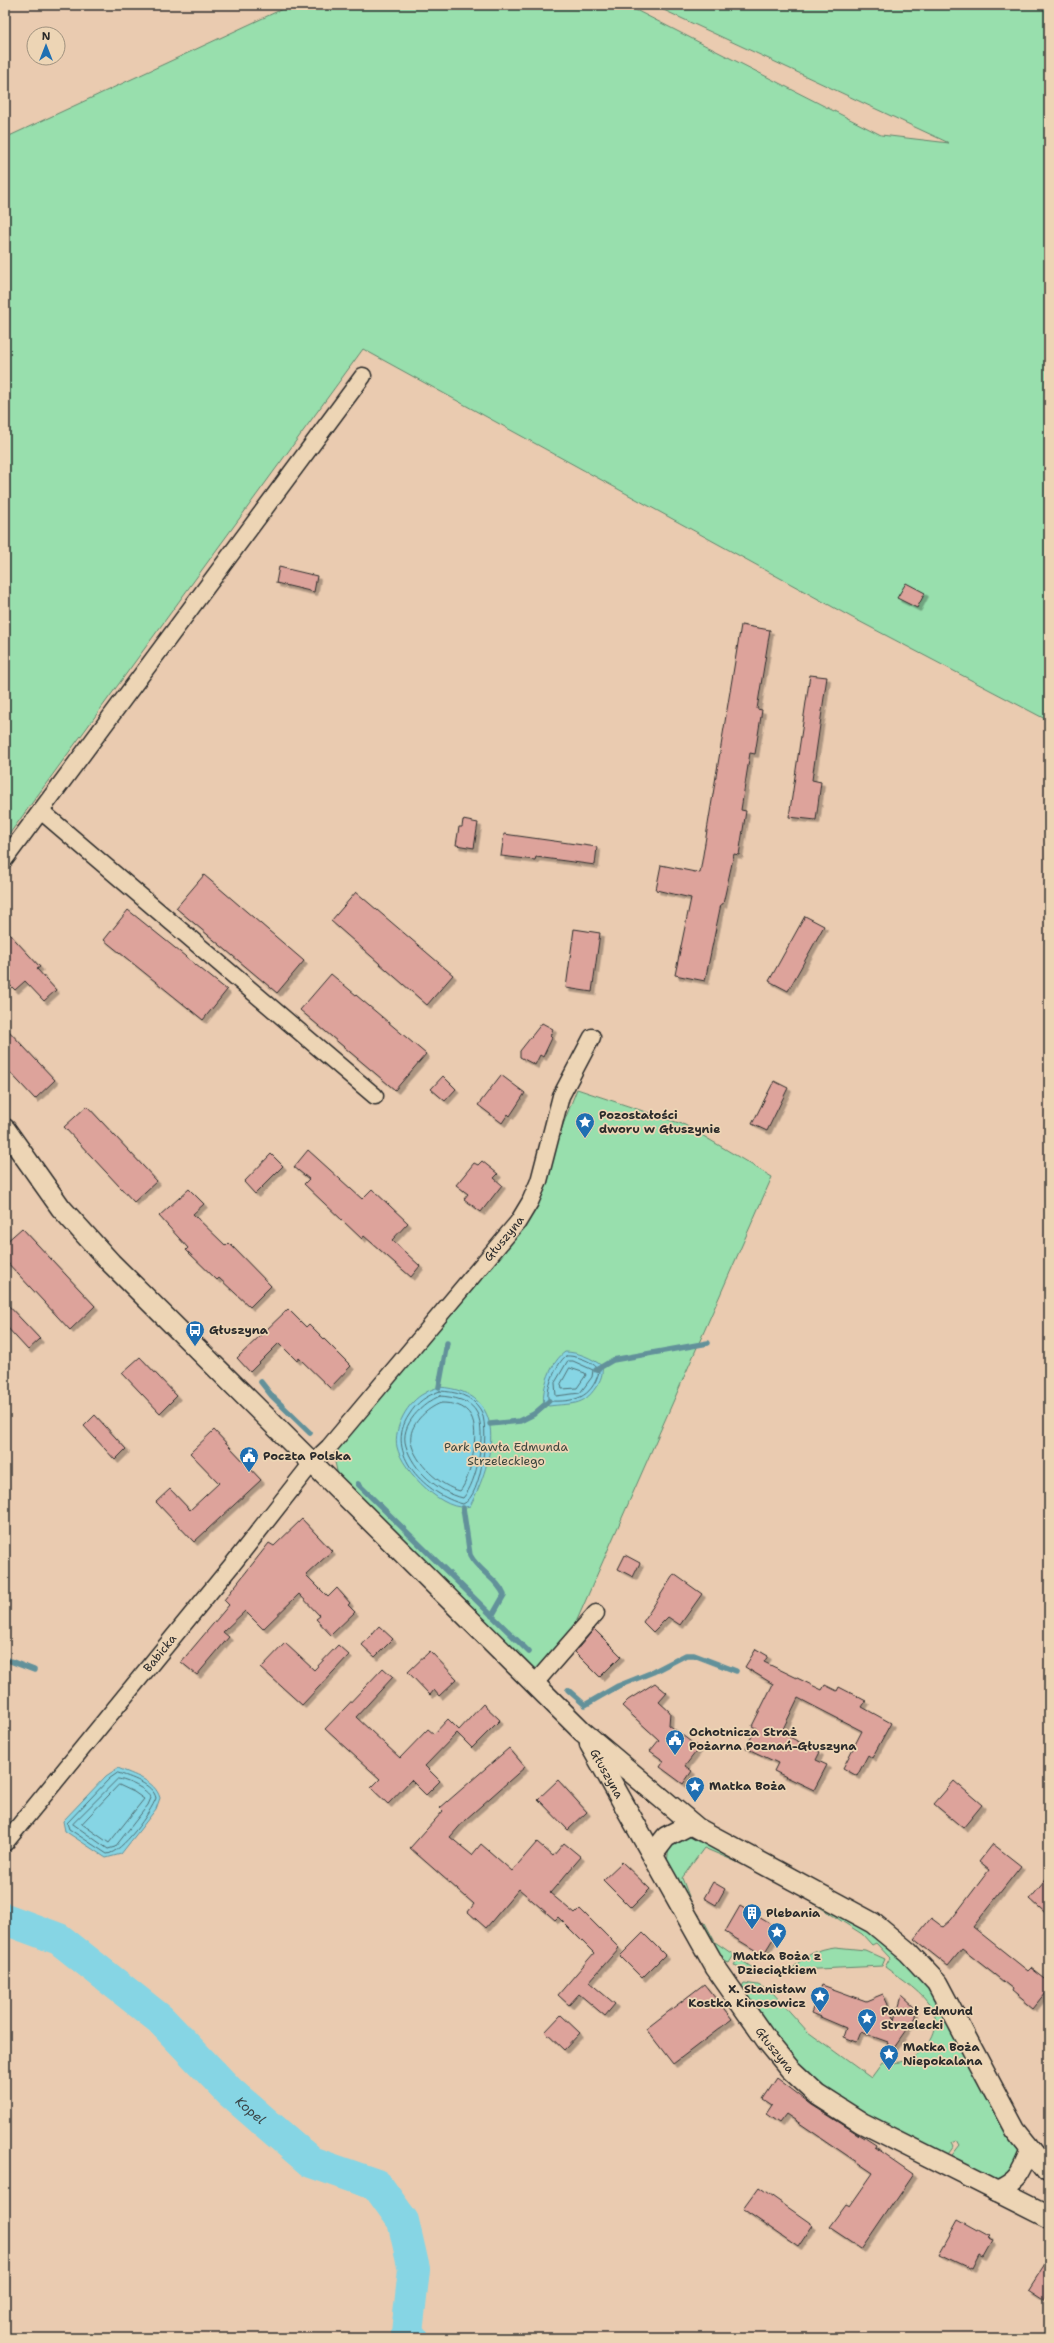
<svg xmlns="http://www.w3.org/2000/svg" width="1054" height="2343" font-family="'Shantell Sans',sans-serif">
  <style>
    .green { fill: #98dfad; stroke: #62856c }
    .water { fill: #86d5e4; stroke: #62919a }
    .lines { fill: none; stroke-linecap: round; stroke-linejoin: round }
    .shore { stroke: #4f6f75; stroke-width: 1 }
    .stream { stroke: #62919a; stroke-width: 5.5 }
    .river { stroke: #86d5e4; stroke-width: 32 }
    .building { fill: #dda39b; stroke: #2b2b2b; filter: url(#shadow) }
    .minor-casing { stroke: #2b2b2b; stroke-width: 19 }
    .tertiary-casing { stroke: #2b2b2b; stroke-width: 23 }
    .minor { stroke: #edd5b5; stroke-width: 16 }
    .tertiary { stroke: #edd5b5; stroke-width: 20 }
    .labels { text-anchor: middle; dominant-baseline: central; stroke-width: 3.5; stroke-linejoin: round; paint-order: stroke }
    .poi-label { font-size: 12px; font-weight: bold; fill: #2b2b2b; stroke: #edd5b5; text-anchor: start }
    .street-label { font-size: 12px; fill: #2b2b2b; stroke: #edd5b5 }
    .park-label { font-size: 12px; fill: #3b463e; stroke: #edd5b5 }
    .water-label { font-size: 13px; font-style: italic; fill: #394447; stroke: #edd5b5 }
  </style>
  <defs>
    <filter id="shadow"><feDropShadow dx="3.5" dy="3.5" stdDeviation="0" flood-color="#0004"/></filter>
  </defs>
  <rect width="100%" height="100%" fill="#eacbb0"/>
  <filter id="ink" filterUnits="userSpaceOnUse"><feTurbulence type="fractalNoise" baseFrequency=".025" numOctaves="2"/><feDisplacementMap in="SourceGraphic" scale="8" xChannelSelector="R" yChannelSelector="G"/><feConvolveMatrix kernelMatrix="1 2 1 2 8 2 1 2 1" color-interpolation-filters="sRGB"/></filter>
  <g filter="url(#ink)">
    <path class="green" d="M 291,5 L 626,5 L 881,135 L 949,143 L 653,5 L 1049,5 L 1049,721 L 851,617 L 363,349 L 5,840 L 5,138 Z
      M 577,1089 L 685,1125 L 772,1177 L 570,1636 L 539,1674 L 338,1476 L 335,1462 L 337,1449 L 523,1226 Z
      M 688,1836 L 699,1842 L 702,1837 L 825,1901 L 886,1943 L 929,1986 L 986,2089 L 982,2092 C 992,2108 1011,2129 1017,2147 C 1024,2163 1010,2177 994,2179 L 948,2159 L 959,2145 L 956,2140 L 951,2142 L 953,2146 L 945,2157 L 885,2126 L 800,2072 L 740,1990 L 744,1983 L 758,1985 L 773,1993 L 808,2032 L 871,2078 L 882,2063 C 891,2063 901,2063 910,2059 C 926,2051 942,2030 933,2011 C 924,1993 901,1979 885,1967 L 890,1958 L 876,1943 L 872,1945 L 862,1934 L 772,1877 L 704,1848 L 682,1878 L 693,1907 L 700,1916 L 698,1917 L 667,1863 L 669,1846 Z
      M 705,1923 L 715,1942 L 734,1955 L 729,1963 L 721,1960 L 702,1925 Z
      M 835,1947 L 865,1950 L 885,1959 L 882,1966 L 796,1970 L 793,1968 C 805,1955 818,1949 835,1947 Z
      M 738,1958 L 763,1975 L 734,1965 Z"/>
    <path class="water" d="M 565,1352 C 578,1352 592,1358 602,1366 C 603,1374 601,1380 596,1387 C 583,1407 571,1403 549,1406 L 544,1404 C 541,1388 552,1361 565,1352 Z
      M 439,1387 C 511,1392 494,1460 470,1506 C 445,1515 402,1470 397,1447 C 393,1428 408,1401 425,1393 C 429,1390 434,1389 439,1387 Z
      M 118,1768 C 133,1775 155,1780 160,1798 L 156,1809 L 121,1854 L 106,1858 L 65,1831 L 63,1821 L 106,1776 Z"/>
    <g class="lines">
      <path class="shore" d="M 566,1356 C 575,1355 597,1362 599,1372 C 591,1399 574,1402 549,1401 C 544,1392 557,1362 566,1356 Z
        M 568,1361 L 573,1361 L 593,1370 L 592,1377 L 580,1393 L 556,1396 L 555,1383 Z
        M 570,1368 L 585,1373 L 586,1375 L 577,1388 L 562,1389 L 561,1384 Z
        M 440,1391 C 456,1392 471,1395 480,1409 C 491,1424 482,1497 463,1504 C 427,1495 383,1453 409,1415 C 417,1402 426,1396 440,1391 Z
        M 440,1396 C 453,1397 471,1400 477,1413 C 487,1433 477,1483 463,1498 C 438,1492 413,1470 406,1446 C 399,1425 423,1403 440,1396 Z
        M 441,1403 C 452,1403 465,1405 471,1416 C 480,1431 471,1479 460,1491 C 440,1486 415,1463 411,1442 C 408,1425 427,1408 441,1403 Z
        M 118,1773 C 130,1777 153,1784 156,1798 C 151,1812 122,1853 107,1854 L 69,1829 L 67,1823 L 109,1779 Z
        M 118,1779 C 126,1780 148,1789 151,1798 L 148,1805 L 115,1847 L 108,1849 L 73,1824 Z
        M 119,1785 L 134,1792 L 144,1799 L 109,1843 L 82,1824 Z"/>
      <path class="stream" d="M 596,1370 L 613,1360 L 708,1343
        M 261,1382 L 272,1396 L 310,1433
        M 439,1387 L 447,1343
        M 490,1424 L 520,1421 L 534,1414 L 549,1401
        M 358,1484 L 529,1652
        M 463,1508 L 470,1555 C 478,1571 498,1579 504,1595 L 492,1616
        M 5,1659 L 34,1670
        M 568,1690 L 585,1705 L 618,1686 L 653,1672 L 686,1655 L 694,1655 L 736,1671"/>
      <path class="river" id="s1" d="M 5,1919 L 59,1939 L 160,2019 L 230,2092 L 311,2162 L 377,2185 L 403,2221 L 414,2269 L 407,2333 L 412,2338"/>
    </g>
    <path class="building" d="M 279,567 L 317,576 L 314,592 L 276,583 Z
      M 906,583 L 925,593 L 917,608 L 897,598 Z
      M 741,625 L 770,630 L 757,709 L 762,710 L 755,754 L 750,753 L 741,810 L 746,811 L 739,855 L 734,854 L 723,904 L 721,904 L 705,981 L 675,975 L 691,898 L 656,890 L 661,865 L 700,873 Z
      M 810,675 L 827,677 L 812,780 L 821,782 L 816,820 L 789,817 Z
      M 463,820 L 478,823 L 474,848 L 456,845 L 459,827 L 462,827 Z
      M 504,834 L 597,847 L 595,865 L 536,857 L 535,860 L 501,856 Z
      M 204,875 L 304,961 L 277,993 L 176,908 Z
      M 356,892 L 453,975 L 427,1005 L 331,921 Z
      M 128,910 L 227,990 L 203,1020 L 104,940 Z
      M 805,916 L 824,926 L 788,991 L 769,981 Z
      M 5,929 L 40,967 L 37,969 L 56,990 L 44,1001 L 25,981 L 15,990 L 5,980 Z
      M 574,929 L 600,933 L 592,992 L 566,988 Z
      M 331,974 L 426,1054 L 395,1090 L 300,1010 Z
      M 542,1023 L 553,1029 L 550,1036 L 552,1038 L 543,1057 L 540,1055 L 535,1065 L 520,1057 L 520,1051 Z
      M 5,1027 L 55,1080 L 35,1099 L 5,1067 Z
      M 501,1075 L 525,1093 L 510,1116 L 508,1114 L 502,1123 L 478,1105 Z
      M 443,1076 L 456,1089 L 445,1101 L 431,1089 Z
      M 774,1081 L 788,1088 L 767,1131 L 752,1124 Z
      M 87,1106 L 157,1181 L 134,1202 L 64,1127 Z
      M 308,1150 L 362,1199 L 372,1189 L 408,1223 L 392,1240 L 420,1266 L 411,1277 L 364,1236 L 362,1239 L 304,1184 L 309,1179 L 294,1167 Z
      M 271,1154 L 283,1166 L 255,1194 L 244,1182 Z
      M 482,1161 L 498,1174 L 494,1178 L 502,1185 L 481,1212 L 464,1199 L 468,1194 L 456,1185 L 474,1163 L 478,1165 Z
      M 189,1189 L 204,1204 L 193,1214 L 226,1246 L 229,1243 L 271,1286 L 250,1307 L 219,1278 L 217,1280 L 186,1250 L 188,1248 L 159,1216 Z
      M 22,1228 L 95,1306 L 70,1330 L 5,1260 L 5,1243 Z
      M 5,1302 L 40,1339 L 28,1350 L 5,1325 Z
      M 288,1309 L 306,1327 L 309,1324 L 351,1366 L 330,1388 L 299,1358 L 297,1361 L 279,1343 L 250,1372 L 237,1358 Z
      M 140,1357 L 177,1396 L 160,1413 L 122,1373 Z
      M 95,1415 L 126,1449 L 115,1460 L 84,1426 Z
      M 214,1430 L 261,1480 L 194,1542 L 156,1502 L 170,1489 L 190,1510 L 219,1483 L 190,1453 Z
      M 302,1519 L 332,1551 L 306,1575 L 328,1597 L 337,1588 L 350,1603 L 348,1605 L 355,1612 L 331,1635 L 316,1619 L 320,1616 L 299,1594 L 263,1629 L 245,1611 L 223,1632 L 229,1637 L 197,1675 L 181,1662 L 229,1605 L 224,1600 L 269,1543 L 274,1546 Z
      M 625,1555 L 640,1563 L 633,1577 L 618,1569 Z
      M 674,1574 L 702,1594 L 680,1625 L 668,1617 L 653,1632 L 643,1622 Z
      M 379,1626 L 393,1639 L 375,1657 L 362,1645 Z
      M 594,1629 L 621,1656 L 600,1677 L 575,1652 Z
      M 285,1643 L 314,1670 L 338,1645 L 349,1655 L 302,1705 L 261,1668 Z
      M 756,1649 L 768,1656 L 764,1662 L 822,1690 L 825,1685 L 837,1691 L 839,1687 L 866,1701 L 862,1707 L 891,1723 L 872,1758 L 868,1755 L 857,1776 L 843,1768 L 862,1731 L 798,1698 L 781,1733 L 820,1752 L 816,1760 L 827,1765 L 814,1790 L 774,1771 L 778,1763 L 746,1748 L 756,1728 L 752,1726 L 773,1684 L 745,1667 Z
      M 430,1651 L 457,1679 L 439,1696 L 434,1690 L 430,1695 L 408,1672 Z
      M 383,1668 L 393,1677 L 356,1717 L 400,1758 L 428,1729 L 434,1734 L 448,1719 L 459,1730 L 483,1704 L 500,1720 L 472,1748 L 457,1733 L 425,1766 L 440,1781 L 426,1795 L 411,1780 L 388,1804 L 371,1788 L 380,1779 L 325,1729 Z
      M 655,1683 L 667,1693 L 659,1702 L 670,1712 L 669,1725 L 699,1748 L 685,1766 L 692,1771 L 683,1784 L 660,1767 L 664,1761 L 650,1751 L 659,1740 L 622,1706 L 628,1700 Z
      M 509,1748 L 525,1767 L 465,1820 L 450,1837 L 472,1855 L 481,1844 L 512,1871 L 537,1842 L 553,1856 L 564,1843 L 581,1857 L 550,1893 L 575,1914 L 580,1909 L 619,1948 L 589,1982 L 615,2004 L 605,2016 L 579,1994 L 569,2005 L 558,1995 L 594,1953 L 558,1917 L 555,1920 L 519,1889 L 486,1928 L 468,1912 L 474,1904 L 410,1848 L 443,1811 L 440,1808 Z
      M 558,1780 L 587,1812 L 568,1830 L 538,1799 Z
      M 954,1781 L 982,1805 L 963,1828 L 934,1804 Z
      M 993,1844 L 1021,1866 L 973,1927 L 1028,1971 L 1031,1968 L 1049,1982 L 1049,1988 L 1033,2008 L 1012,1991 L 1013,1989 L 962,1949 L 948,1966 L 914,1939 L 931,1918 L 943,1927 L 951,1920 L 989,1870 L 979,1862 Z
      M 622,1862 L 650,1889 L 631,1908 L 603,1880 Z
      M 1049,1876 L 1049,1916 L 1030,1899 Z
      M 713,1882 L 725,1889 L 716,1905 L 704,1898 Z
      M 740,1906 L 779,1929 L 763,1955 L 725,1932 Z
      M 643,1933 L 665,1955 L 642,1978 L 620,1956 Z
      M 704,1984 L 732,2019 L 673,2064 L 646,2029 Z
      M 822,1985 L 866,2001 L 883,1994 L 895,2020 L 902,1996 L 915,2008 L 915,2017 L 887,2057 L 884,2056 L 888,2042 L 860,2032 L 856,2042 L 843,2037 L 846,2028 L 811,2013 Z
      M 561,2015 L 580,2033 L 564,2050 L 545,2032 Z
      M 777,2078 L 812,2105 L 875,2145 L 874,2147 L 913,2174 L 862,2249 L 829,2227 L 846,2204 L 850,2206 L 873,2173 L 786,2114 L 779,2123 L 766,2114 L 772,2105 L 763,2099 Z
      M 759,2187 L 813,2225 L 798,2247 L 743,2209 Z
      M 958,2220 L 989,2237 L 987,2239 L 992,2241 L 983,2257 L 978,2255 L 971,2269 L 939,2254 Z
      M 1049,2257 L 1049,2301 L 1029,2288 Z"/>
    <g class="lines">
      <defs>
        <g id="minor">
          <path d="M 41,811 L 375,1096"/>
          <path d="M 5,859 L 363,376"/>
          <path d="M 535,1683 L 596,1613"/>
          <path id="s2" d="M 5,1843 L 232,1565 L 312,1463 L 329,1447 L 518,1222 L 530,1202 L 539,1181 L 561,1096 L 592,1037"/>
        </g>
        <g id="tertiary">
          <path d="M 5,1129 L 61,1208 L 111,1263 L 583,1732 L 697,1828 L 873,1923 L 908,1952 L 937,1983 L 1015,2130 L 1049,2172"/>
          <path id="s3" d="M 590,1744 L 716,1968 L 767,2041 L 790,2069 L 818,2095 L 862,2123 L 1049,2217"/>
          <path d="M 653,1854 L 666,1837 L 691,1824"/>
          <path d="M 997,2191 C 1019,2182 1022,2172 1031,2150"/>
        </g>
      </defs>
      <use href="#minor" class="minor-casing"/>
      <use href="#tertiary" class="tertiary-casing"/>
      <use href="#minor" class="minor"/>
      <use href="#tertiary" class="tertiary"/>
    </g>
  </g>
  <defs>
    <symbol id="sight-pin" viewBox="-11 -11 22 30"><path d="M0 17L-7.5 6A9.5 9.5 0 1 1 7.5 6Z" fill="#1f6fb2" stroke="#edd5b5"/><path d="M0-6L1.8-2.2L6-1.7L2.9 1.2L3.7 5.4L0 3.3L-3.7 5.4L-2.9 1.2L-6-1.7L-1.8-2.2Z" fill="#fff"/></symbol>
    <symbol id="bus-pin" viewBox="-11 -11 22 30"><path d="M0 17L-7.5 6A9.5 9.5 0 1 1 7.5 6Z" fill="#1f6fb2" stroke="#edd5b5"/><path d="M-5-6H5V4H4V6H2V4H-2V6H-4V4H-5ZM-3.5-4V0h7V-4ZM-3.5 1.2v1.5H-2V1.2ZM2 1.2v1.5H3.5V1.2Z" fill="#fff"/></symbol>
    <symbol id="civic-pin" viewBox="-11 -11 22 30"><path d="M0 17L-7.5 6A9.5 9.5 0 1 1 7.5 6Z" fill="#1f6fb2" stroke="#edd5b5"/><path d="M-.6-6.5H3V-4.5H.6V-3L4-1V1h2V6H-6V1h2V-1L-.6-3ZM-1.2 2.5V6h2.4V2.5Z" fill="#fff"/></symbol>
    <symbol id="building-pin" viewBox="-11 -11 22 30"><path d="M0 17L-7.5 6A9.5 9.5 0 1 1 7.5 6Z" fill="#1f6fb2" stroke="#edd5b5"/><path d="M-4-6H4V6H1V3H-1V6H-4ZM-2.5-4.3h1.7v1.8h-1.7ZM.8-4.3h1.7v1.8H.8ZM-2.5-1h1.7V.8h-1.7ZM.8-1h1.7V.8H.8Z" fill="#fff"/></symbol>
  </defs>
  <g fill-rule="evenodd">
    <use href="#sight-pin" x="574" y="1111" width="22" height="30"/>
    <use href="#bus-pin" x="184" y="1319" width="22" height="30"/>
    <use href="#civic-pin" x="238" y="1445" width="22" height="30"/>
    <use href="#civic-pin" x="664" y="1728" width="22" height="30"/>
    <use href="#sight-pin" x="684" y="1775" width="22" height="30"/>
    <use href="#building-pin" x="741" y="1902" width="22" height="30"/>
    <use href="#sight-pin" x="766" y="1921" width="22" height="30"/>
    <use href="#sight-pin" x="809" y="1985" width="22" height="30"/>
    <use href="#sight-pin" x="856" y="2007" width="22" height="30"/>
    <use href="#sight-pin" x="878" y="2043" width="22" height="30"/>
  </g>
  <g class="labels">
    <g class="poi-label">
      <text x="599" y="1115">Pozostałości<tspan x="599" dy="14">dworu w Głuszynie</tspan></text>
      <text x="209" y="1330">Głuszyna</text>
      <text x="263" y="1456">Poczta Polska</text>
      <text x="689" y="1732">Ochotnicza Straż<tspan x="689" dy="14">Pożarna Poznań-Głuszyna</tspan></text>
      <text x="709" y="1786">Matka Boża</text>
      <text x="766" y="1913">Plebania</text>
      <text x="777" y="1956" text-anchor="middle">Matka Boża z<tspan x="777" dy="14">Dzieciątkiem</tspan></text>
      <text x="806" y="1989" text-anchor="end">X. Stanisław<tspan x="806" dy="14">Kostka Kinosowicz</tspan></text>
      <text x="881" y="2011">Paweł Edmund<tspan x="881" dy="14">Strzelecki</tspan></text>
      <text x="903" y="2047">Matka Boża<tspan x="903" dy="14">Niepokalana</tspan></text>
    </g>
    <g class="street-label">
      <text stroke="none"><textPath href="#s2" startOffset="784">Głuszyna</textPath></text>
      <text stroke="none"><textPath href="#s2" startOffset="245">Babicka</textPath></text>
      <text stroke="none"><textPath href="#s3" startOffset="34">Głuszyna</textPath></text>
      <text stroke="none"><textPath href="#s3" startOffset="358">Głuszyna</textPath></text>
    </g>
    <g class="park-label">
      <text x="506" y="1447">Park Pawła Edmunda<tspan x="506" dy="14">Strzeleckiego</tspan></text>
    </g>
    <g class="water-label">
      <text stroke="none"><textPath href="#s1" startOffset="315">Kopel</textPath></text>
    </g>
  </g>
  <rect width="1054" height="2343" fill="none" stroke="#edd5b5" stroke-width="20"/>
  <rect x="10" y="10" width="1034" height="2323" fill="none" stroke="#2b2b2b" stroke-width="1.5" filter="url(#ink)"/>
  <g transform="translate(46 46)"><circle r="19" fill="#edd5b5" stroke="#9f917e"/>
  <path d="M0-3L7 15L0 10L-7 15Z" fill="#1f6fb2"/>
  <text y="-6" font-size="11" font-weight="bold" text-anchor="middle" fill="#2b2b2b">N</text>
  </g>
</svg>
